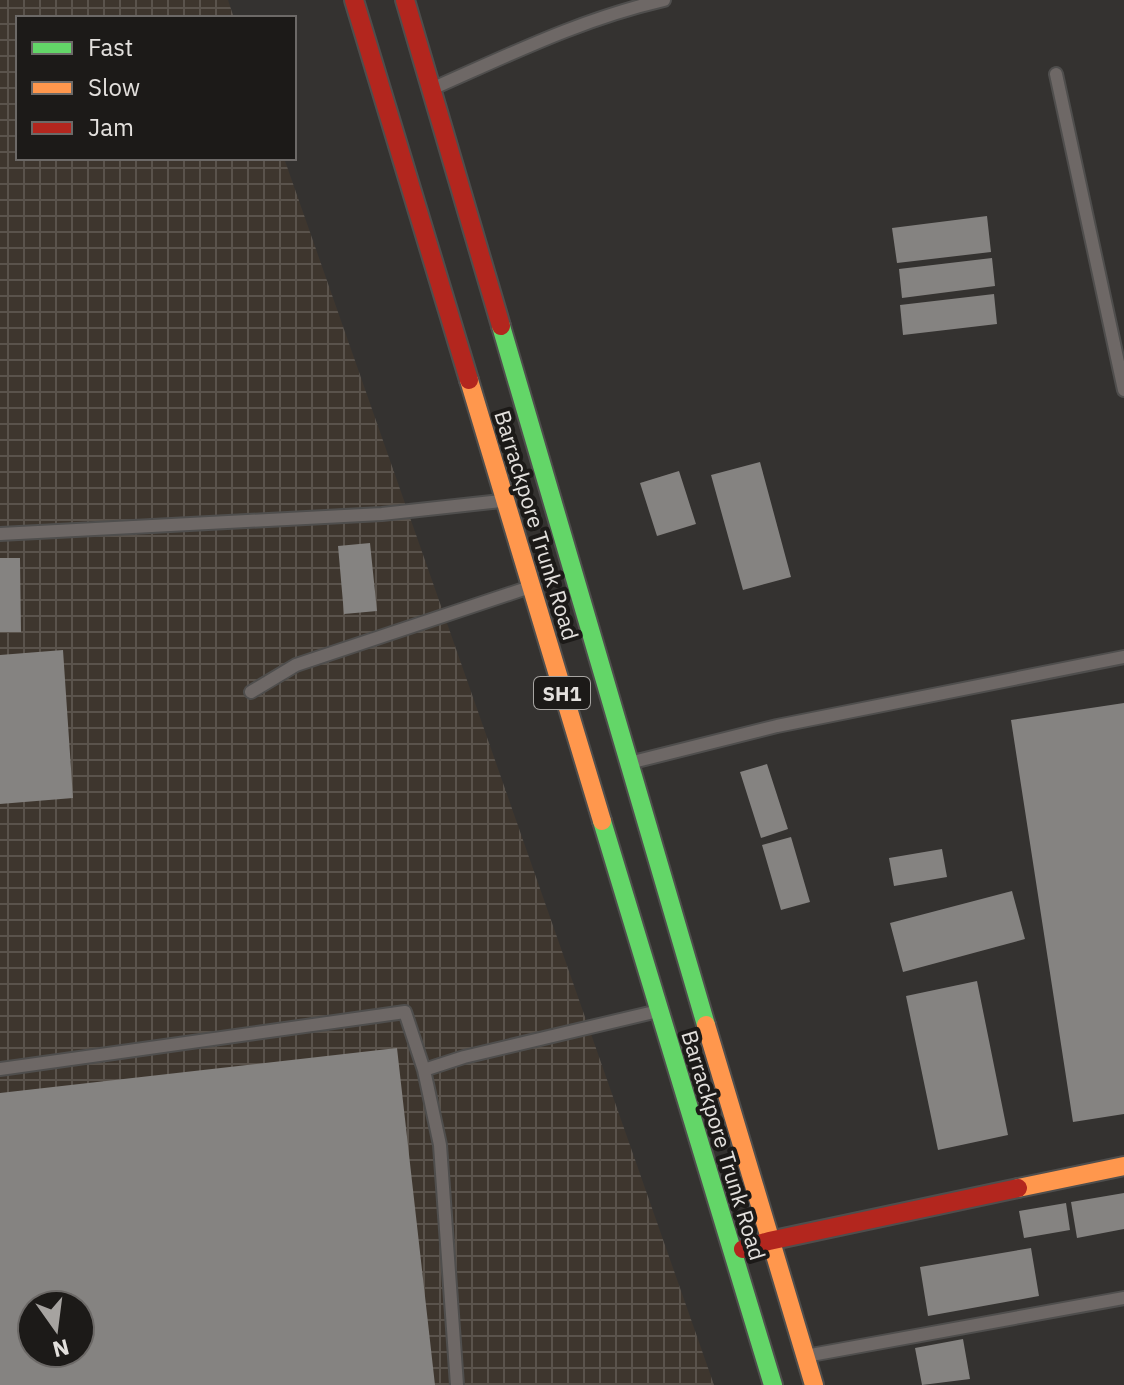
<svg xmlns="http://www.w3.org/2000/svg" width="1124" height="1385" font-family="'IBM Plex Sans',sans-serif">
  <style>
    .industrial { fill: url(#industrial-grid); fill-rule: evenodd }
    .building { fill: #858381; fill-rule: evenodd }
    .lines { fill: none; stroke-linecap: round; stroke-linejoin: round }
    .lane-casing { stroke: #4f4e4d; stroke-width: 16 }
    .fast-casing { stroke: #4f4e4d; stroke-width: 22 }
    .slow-casing { stroke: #4f4e4d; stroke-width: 22 }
    .jam-casing { stroke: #4f4e4d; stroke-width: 22 }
    .lane { stroke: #6e6866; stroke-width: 12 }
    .fast { stroke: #63d668; stroke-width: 18 }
    .slow { stroke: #ff974d; stroke-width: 18 }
    .jam { stroke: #b3261e; stroke-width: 18 }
    .labels { text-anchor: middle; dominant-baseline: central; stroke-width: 8; stroke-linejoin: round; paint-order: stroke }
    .shield { fill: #1c1a18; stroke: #a7a5a2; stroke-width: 2 }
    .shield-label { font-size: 20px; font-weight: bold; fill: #e3e0dd }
    .street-label { font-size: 22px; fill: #e3e0dd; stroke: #1c1a18 }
  </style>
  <defs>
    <pattern id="industrial-grid" width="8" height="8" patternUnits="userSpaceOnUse" patternTransform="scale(2)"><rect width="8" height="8" fill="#3e362e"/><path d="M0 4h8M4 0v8" fill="none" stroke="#5a534c"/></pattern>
  </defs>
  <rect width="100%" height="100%" fill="#343230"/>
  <path class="industrial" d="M 0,0 L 228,0 L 234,18 L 18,18 L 18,158 L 284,158 L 714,1385 L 0,1385 ZM 32,1305 L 80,1305 L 80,1353 L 32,1353 Z"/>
  <path class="building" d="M 987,216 L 991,252 L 897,263 L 892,228 Z
    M 992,258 L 995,286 L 902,298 L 899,269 Z
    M 994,294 L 997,324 L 903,335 L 900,305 Z
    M 760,462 L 791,577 L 743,590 L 711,475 Z
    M 679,471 L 696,524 L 657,536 L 640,483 Z
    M 370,543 L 377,611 L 344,614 L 338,546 Z
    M 0,558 L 20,558 L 21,632 L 0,632 Z
    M 63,650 L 73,798 L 0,804 L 0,655 Z
    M 1124,703 L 1124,1114 L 1073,1122 L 1011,720 Z
    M 767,764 L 788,829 L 761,838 L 740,772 Z
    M 791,837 L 810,902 L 781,910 L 762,845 Z
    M 942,849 L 947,877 L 894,886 L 889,858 Z
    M 1012,891 L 1025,939 L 903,972 L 890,923 Z
    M 977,981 L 1008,1135 L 938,1150 L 906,996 Z
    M 397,1048 L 435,1385 L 0,1385 L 0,1093 ZM 32,1305 L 80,1305 L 80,1353 L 32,1353 Z
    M 1124,1193 L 1124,1229 L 1077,1238 L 1071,1202 Z
    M 1066,1203 L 1070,1230 L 1024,1238 L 1019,1211 Z
    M 1031,1248 L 1039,1296 L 928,1316 L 920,1267 Z
    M 963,1339 L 970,1379 L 922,1385 L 915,1348 Z"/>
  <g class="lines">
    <defs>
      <path id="lane" d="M 1056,74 L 1124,390
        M 436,87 C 513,53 582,19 664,0
        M 0,534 L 382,514 L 501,501
        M 251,692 L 296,665 L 527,588
        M 633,762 L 777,726 L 1124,657
        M 0,1069 L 405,1012 L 424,1070
        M 811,1355 L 1124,1298
        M 457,1385 L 440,1145 L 424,1070 L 464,1057 L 654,1012"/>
      <path id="fast" d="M 501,326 L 706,1025
        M 602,821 L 773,1385"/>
      <path id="slow" d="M 469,380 L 602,821
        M 706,1025 L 814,1385
        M 1018,1188 L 1124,1166"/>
      <path id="jam" d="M 354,0 L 469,380
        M 405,0 L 501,326
        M 743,1249 L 769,1241 L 1018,1188"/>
    </defs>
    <use href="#lane" class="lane-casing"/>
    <use href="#fast" class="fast-casing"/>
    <use href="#slow" class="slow-casing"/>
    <use href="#jam" class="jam-casing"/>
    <use href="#lane" class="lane"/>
    <use href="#fast" class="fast"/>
    <use href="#slow" class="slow"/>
    <use href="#jam" class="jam"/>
  </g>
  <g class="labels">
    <rect class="shield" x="534" y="677" width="56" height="32" rx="6"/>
    <g class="shield-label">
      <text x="562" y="693">SH1</text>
    </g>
    <g class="street-label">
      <text transform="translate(537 525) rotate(73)">Barrackpore Trunk Road</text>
      <text transform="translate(724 1145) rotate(73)">Barrackpore Trunk Road</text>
    </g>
  </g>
  <rect x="16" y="16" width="280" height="144" fill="#1c1a18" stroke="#6c6967" stroke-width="2"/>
  <rect x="32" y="42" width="40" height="12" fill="#63d668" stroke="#6c6967" stroke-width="2"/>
  <text x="88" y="56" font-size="24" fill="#e3e0dd">Fast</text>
  <rect x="32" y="82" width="40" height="12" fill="#ff974d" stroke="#6c6967" stroke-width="2"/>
  <text x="88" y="96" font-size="24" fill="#e3e0dd">Slow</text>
  <rect x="32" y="122" width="40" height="12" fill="#b3261e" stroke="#6c6967" stroke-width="2"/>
  <text x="88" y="136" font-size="24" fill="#e3e0dd">Jam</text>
  <g transform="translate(56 1329) rotate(166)"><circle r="38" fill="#1c1a18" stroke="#6c6967" stroke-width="2"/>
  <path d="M0-6L14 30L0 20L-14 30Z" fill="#a6a3a0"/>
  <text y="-12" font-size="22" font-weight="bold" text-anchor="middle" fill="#e3e0dd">N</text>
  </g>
</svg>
